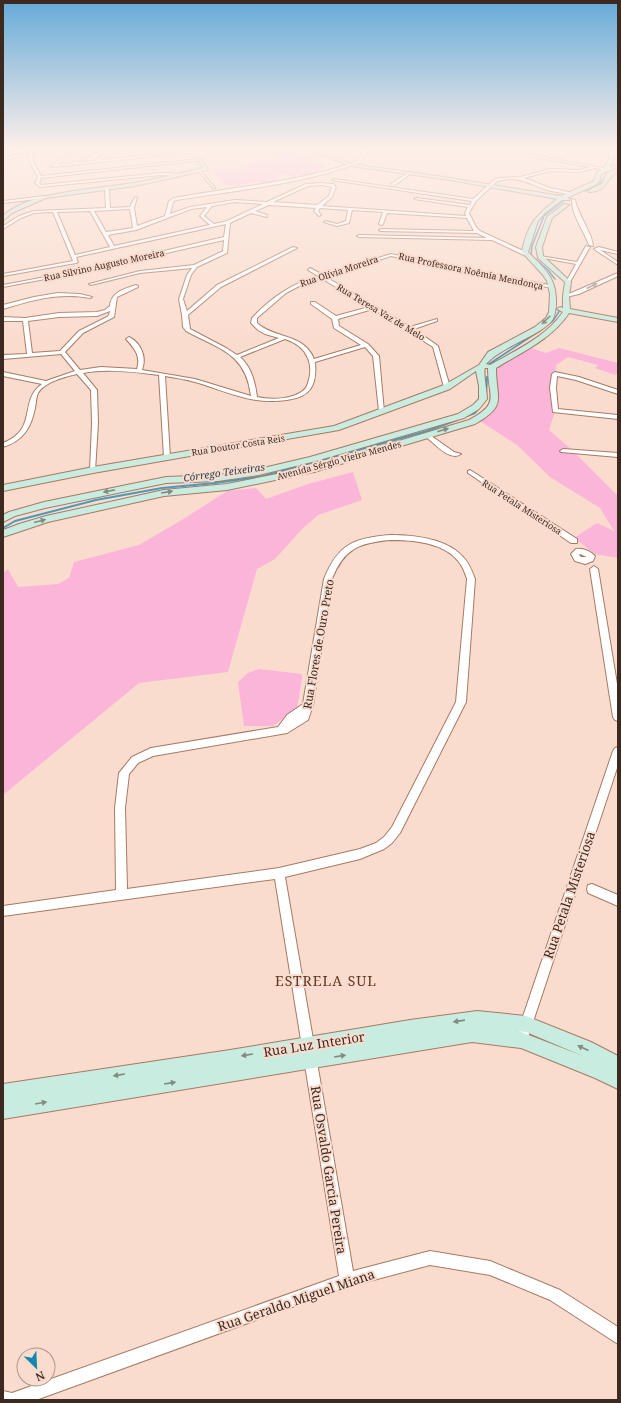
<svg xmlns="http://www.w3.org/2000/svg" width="621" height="1403" font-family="'Noto Serif',serif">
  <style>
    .green { fill: #fab5d9 }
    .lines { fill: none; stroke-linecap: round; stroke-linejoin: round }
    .stream-far1 { stroke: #439dc0; stroke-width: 1.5 }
    .stream { stroke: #439dc0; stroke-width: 2 }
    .street-casing { stroke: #a67a64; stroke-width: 2 }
    .secondary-casing { stroke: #a67a64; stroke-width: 2 }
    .street { fill: #fff; fill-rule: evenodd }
    .secondary { fill: #c8ecdf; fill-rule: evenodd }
    .oneway { fill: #a79f9b }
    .oneway2 { fill: #828b80 }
    .labels { text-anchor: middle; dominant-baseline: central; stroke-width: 4; stroke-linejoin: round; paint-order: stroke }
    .far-street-label { font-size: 9px; fill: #3c2a21; stroke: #fadcce }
    .far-water-label { font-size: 10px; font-style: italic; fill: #25414d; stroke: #fadcce }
    .street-label { font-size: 11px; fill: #3c2a21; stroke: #fadcce }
    .near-street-label { font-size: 13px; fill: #3c2a21; stroke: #fadcce }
    .near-neighbourhood-label { font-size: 14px; letter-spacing: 1px; fill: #5f3824; stroke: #fadcce }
  </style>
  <rect width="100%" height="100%" fill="#fadcce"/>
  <path class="green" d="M 250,147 L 280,148 L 305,155 L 315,152 L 320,155 L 312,158 L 325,167 L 318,169 L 324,172 C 312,175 302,175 290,177 L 284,174 L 276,175 L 278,178 L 277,179 L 281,181 L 272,183 L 253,182 L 238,186 L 225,185 L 212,169 L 244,167 L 257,161 L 286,158 L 260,151 L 206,155 L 203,151 Z
    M 531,348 L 546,353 L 559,348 L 618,363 L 618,372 L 615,375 L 595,368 L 598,365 L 568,357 L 556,365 L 555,411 L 549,430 L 573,451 L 618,496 L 618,558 L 595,554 L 574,538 L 597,523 L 614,531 L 600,508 L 550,477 L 517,445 L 477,419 L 497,401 L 496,365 Z
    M 353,472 L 362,500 L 318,515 L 303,528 L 275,559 L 257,569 L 228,672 L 139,683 L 3,795 L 3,573 L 8,569 L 18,587 L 58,584 L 69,578 L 74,562 L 139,545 L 185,518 L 227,491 L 256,488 L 266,499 L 308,484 Z
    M 259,669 L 302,674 L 302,679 L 297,708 L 273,726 L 244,726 L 238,682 L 248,673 Z"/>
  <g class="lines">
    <path class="stream-far1" d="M 585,191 L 599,185 L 602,180
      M 3,203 L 31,200
      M 555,279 L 548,270 L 531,255 L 532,246 L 544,216 L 565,200
      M 546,326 L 553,321 L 560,310
      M 489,364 L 541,330"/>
    <path class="stream" d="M 486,397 L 487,377
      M 464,417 L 475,413 L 479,408
      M 3,528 L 15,521 L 96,500 L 162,488 L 215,483 L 264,476 L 427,431 L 457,420"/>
    <defs>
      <path id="street" d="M 42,147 L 47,147 L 32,154 L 33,161 L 41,176 L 200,159 L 202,160 L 41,178 L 39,183 L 41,185 L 161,173 L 182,174 L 181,176 L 161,175 L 40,187 L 35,183 L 38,177 L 29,161 L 28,155 L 3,160 L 3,158 L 29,153 Z
        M 80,147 L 84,147 L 58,164 L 72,163 L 99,147 L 103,147 L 77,162 L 94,161 L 115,147 L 119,147 L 100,160 L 139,156 L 152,147 L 156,147 L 143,156 L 194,151 L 196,152 L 53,167 L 51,166 Z
        M 350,147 L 355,147 L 364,151 L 365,147 L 369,147 L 362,162 C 303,184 239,190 176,200 L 173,202 L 170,214 L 190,207 L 235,200 L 267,202 L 306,184 L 321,183 L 333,184 L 336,187 L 332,197 L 322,206 L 466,216 L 465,213 L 468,207 L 414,199 L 416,198 L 470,205 L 472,201 L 332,180 L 334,179 L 473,199 L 494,180 L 499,178 L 520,177 L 550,169 L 579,170 L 591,167 L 528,156 L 529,154 L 608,169 L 606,170 L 595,168 L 579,172 L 550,171 L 524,178 L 550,188 L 573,193 L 572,195 C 564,193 555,192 547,190 C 530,184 515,174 496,182 L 476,201 L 469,213 L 476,227 L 480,231 L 530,254 L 530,256 L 526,256 L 492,240 L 359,237 L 357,236 L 359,235 L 487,238 L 477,233 L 381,231 L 379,230 L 381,229 L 474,231 L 467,218 L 387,213 L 383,224 L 381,225 L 379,224 L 383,212 L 352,210 L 349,223 L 337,226 L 324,222 L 326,221 L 337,224 L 346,221 L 348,210 L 320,208 L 318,211 L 321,215 L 319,216 L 314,211 L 316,208 L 269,205 L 255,211 L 267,215 L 267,217 L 251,213 L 230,223 L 227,253 L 197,267 L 191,275 L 183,299 L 187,311 L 217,285 L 293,247 L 297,248 L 221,287 L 188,315 L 190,329 L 226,348 L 237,355 L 279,338 L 265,334 L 258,330 L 251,323 L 252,318 C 272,297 291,284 318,276 L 308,270 L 310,268 L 323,275 L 391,254 L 554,286 L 554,287 L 552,288 L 391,256 L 326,277 L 410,327 L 437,319 L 437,321 L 414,329 L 438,346 L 450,387 L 449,388 L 444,387 L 433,347 L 373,309 L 338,319 L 339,326 L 368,344 L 379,356 L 384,412 L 379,411 L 373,356 L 365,347 L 315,362 C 317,385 311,397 287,400 C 251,405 229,392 195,382 C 185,379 175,378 165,376 L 170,457 L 167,459 L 164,457 L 159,375 C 134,372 107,368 83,373 L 97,390 L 98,423 L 95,471 L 91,471 L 90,470 L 92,423 L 91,390 L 77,374 C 65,377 46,381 38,393 C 36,397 36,404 35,408 C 31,428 23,441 3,447 L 3,443 C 39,429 18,401 42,384 L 3,376 L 3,372 L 46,381 L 75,371 L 61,354 L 3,359 L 3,355 L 27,354 L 23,321 L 3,321 L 3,317 L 25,318 L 59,313 L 97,312 L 105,310 L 110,306 C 111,292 124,289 136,285 L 138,286 L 138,287 L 117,297 L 114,317 L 83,333 L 65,352 L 80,370 L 101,367 L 137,369 C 141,356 135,349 126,339 L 129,337 C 141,343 147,357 142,370 L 195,379 L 251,396 C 246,353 219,349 186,331 L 183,327 L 182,315 L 179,299 L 187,275 L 192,268 L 140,273 L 91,285 L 89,284 L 140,271 L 194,265 L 223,251 L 224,240 L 82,272 L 3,287 L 3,285 L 82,270 L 224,237 L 226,224 L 76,257 L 78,262 L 76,263 L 3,276 L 3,274 L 73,261 L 53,212 L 34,213 L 21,218 L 3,229 L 3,226 L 19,216 L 34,211 L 106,208 L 105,189 L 107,188 L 109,189 L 110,208 L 130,207 L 135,197 L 137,197 L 134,208 L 137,226 L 165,216 L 169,201 L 174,198 C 236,186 299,183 360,160 L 363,153 ZM 321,185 L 332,187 L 329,196 L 317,205 L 273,202 L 308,186 ZM 235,202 L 263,204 L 227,221 L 214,224 L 204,216 L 212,206 ZM 207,207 L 200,216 L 210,225 L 114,246 L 108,235 L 136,230 L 191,209 ZM 130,209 L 133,228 L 106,232 L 94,211 ZM 90,211 L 110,247 L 75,255 L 57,212 ZM 321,278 L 369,307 L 336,316 L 315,302 L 311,302 L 311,304 L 332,319 L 334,328 L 361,345 L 314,359 C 304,333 274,339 257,323 L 257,318 L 286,293 L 305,283 ZM 110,311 L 109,315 L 107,317 L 79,331 L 60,351 L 32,353 L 28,321 L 59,317 L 97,316 ZM 285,339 C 308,346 316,366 306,388 C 295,400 272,400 257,397 C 255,382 252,368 240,357 Z
        M 198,170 L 200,170 L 215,188 L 213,188 Z
        M 409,172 L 412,173 L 393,186 L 391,186 L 391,184 Z
        M 45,196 L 46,198 L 3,203 L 3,201 Z
        M 572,199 L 575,200 C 578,215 592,232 593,246 L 589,245 C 584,231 571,214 572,199 Z
        M 586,246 L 590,247 L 570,282 L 568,283 L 566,282 L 576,264 L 538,257 L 540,256 L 577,262 Z
        M 599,247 L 618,252 L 618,254 L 600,250 L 618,262 L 618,265 L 594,249 Z
        M 618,273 L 618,276 L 579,294 L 566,297 L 564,296 Z
        M 58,293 L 80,294 L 92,297 L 90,298 C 60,292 32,300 3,309 L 3,305 L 34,297 Z
        M 555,372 L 579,377 L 618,390 L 618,394 L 576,380 L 557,376 L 556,388 L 558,409 L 618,415 L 618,419 L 553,412 L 550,388 L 552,374 Z
        M 427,433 L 454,452 L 461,454 C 450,462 434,443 425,436 L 424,435 Z
        M 563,449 L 618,453 L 618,457 L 561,452 L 560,451 Z
        M 470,470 L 577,539 L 577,543 L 571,543 L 468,473 L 468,471 Z
        M 390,535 C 414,535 446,538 463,557 C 469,563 472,571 475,579 L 466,702 L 400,833 L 392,843 L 384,849 L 360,859 L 285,877 L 353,1271 L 430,1251 L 490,1261 L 560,1290 L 618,1327 L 618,1344 L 550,1300 L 490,1275 L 430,1265 L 347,1287 L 36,1400 L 3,1400 L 3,1391 L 12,1393 L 339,1276 L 275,879 L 3,916 L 3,906 L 116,890 L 115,808 L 119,773 L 132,757 L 151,748 L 278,727 L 287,715 L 303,704 L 324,579 C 338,544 354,538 390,535 ZM 390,540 C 412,540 444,542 459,562 C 463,567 465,573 467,579 L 456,702 L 392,827 L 384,837 L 376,843 L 360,849 L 279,868 L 127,889 L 125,808 L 129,774 L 138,763 L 153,756 L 287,733 L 308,720 L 313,705 L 332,579 C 344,549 358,543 390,540 Z
        M 576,549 C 583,548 590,551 595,556 L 593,561 L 585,564 L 575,561 L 571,554 ZM 580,554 L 587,557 L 581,557 L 579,555 Z
        M 594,566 L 598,569 L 618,690 L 618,721 L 615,720 L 613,717 L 590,569 Z
        M 618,747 L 618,765 L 527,1040 L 525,1044 L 521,1046 L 517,1044 L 515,1040 L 613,751 L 615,748 Z
        M 592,884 L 618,895 L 618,906 L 588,893 L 587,889 L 588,885 Z"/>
      <path id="secondary" d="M 17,147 L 26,147 L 3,153 L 3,151 Z
        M 188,147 L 193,147 L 208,170 L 135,186 L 46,198 L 12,213 L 3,221 L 3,216 C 28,191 99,189 134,183 C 157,179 180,173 203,168 Z
        M 300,147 L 307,147 L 352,164 L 450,178 L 561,196 L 594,181 L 597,172 C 608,167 610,159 610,147 L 614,147 L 614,159 L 610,167 L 618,164 L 618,167 L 601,174 L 599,182 L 595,185 L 567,198 L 570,199 L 569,200 L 562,200 L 545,213 L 538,221 L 528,252 C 545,269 557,278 556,304 C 556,309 555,314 553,319 C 543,335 502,346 486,364 L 490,365 C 516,350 546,337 563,312 L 557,309 L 560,307 L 563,308 L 563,296 L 565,282 L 538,258 L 536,247 L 547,217 L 564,204 L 569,205 L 552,218 L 542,247 L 543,256 L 571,282 L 569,296 L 570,309 L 618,318 L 618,322 L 569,313 C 552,339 522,352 496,368 C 496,399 508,405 475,424 L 314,472 L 227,490 L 164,496 L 48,522 L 3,537 L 3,530 L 19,524 L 46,516 L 164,490 L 227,484 L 312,467 L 469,420 C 501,403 488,397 488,368 L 485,368 C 483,372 487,392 487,399 L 479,409 L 464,418 L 316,461 L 259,475 L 218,481 L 166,483 L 45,508 L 15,516 L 3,522 L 3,515 L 9,512 L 44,502 L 166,477 L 218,475 L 259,469 L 310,457 L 458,414 L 473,405 L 479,399 L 479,386 L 476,371 L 450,389 L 339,430 L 93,473 L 3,491 L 3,485 L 93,467 L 334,426 L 444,385 L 479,365 L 488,352 L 535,327 L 546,318 L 549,312 L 550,294 L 547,281 L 543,275 L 522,252 C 527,225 536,215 557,199 L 450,180 L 351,166 Z
        M 618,168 L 618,171 C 606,178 607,192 589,192 L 589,190 L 602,184 L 607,173 Z
        M 477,1011 L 526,1016 L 591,1042 L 618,1056 L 618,1089 L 595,1078 L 521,1048 L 472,1042 L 3,1119 L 3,1084 L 230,1050 L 410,1020 ZM 517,1031 L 526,1032 L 583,1056 L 521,1032 Z"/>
    </defs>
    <use href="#street" class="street-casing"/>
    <use href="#secondary" class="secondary-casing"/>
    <use href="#street" class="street"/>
    <use href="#secondary" class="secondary"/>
  </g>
  <defs><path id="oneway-solid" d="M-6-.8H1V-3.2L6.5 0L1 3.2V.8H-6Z"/></defs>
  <use class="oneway" href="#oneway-solid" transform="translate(592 286) rotate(-24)"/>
  <g class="oneway2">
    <use href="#oneway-solid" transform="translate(546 320) rotate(136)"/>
    <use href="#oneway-solid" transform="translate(443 430) rotate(-17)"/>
    <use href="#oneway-solid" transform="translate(109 491) rotate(169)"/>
    <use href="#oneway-solid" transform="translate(167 492) rotate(-9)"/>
    <use href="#oneway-solid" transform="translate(40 521) rotate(-15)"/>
    <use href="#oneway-solid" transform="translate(459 1021) rotate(172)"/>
    <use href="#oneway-solid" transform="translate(583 1048) rotate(-156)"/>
    <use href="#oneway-solid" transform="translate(247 1055) rotate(171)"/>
    <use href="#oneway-solid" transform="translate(340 1056) rotate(-9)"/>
    <use href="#oneway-solid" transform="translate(119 1075) rotate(171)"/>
    <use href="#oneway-solid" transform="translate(170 1083) rotate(-9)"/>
    <use href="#oneway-solid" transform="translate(41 1103) rotate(-10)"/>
  </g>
  <linearGradient id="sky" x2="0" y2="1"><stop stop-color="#66abd8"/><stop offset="0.43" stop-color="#fdefe9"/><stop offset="1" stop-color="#fdefe9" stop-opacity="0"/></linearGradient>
  <rect width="621" height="344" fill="url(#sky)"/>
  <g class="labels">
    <g class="far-street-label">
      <text transform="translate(104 265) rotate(-12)">Rua Silvino Augusto Moreira</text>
      <text transform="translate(339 271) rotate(-18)">Rua Olívia Moreira</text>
      <text transform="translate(471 271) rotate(12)">Rua Professora Noêmia Mendonça</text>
      <text transform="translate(381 312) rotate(31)">Rua Teresa Vaz de Melo</text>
      <text transform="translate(238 445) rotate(-9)">Rua Doutor Costa Reis</text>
      <text transform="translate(339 460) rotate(-15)">Avenida Sérgio Vieira Mendes</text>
      <text transform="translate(522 507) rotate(33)">Rua Petala Misteriosa</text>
    </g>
    <g class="far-water-label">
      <text transform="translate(224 472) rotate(-8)">Córrego Teixeiras</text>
    </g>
    <g class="street-label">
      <text transform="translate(318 644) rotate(-80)">Rua Flores de Ouro Preto</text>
    </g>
    <g class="near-street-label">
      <text transform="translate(569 895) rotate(-71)">Rua Petala Misteriosa</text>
      <text transform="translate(314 1044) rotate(-9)">Rua Luz Interior</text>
      <text transform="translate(329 1170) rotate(81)">Rua Osvaldo Garcia Pereira</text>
      <text transform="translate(296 1300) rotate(-19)">Rua Geraldo Miguel Miana</text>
    </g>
    <g class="near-neighbourhood-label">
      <text x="326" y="980">ESTRELA SUL</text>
    </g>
  </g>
  <rect width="621" height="1403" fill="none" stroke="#3c2a21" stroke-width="8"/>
  <g transform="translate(36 1367) rotate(156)"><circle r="19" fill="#fadcce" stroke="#ae9589"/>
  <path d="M0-3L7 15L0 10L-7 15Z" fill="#1387ac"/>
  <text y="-6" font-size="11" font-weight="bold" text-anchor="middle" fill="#3c2a21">N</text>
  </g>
</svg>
